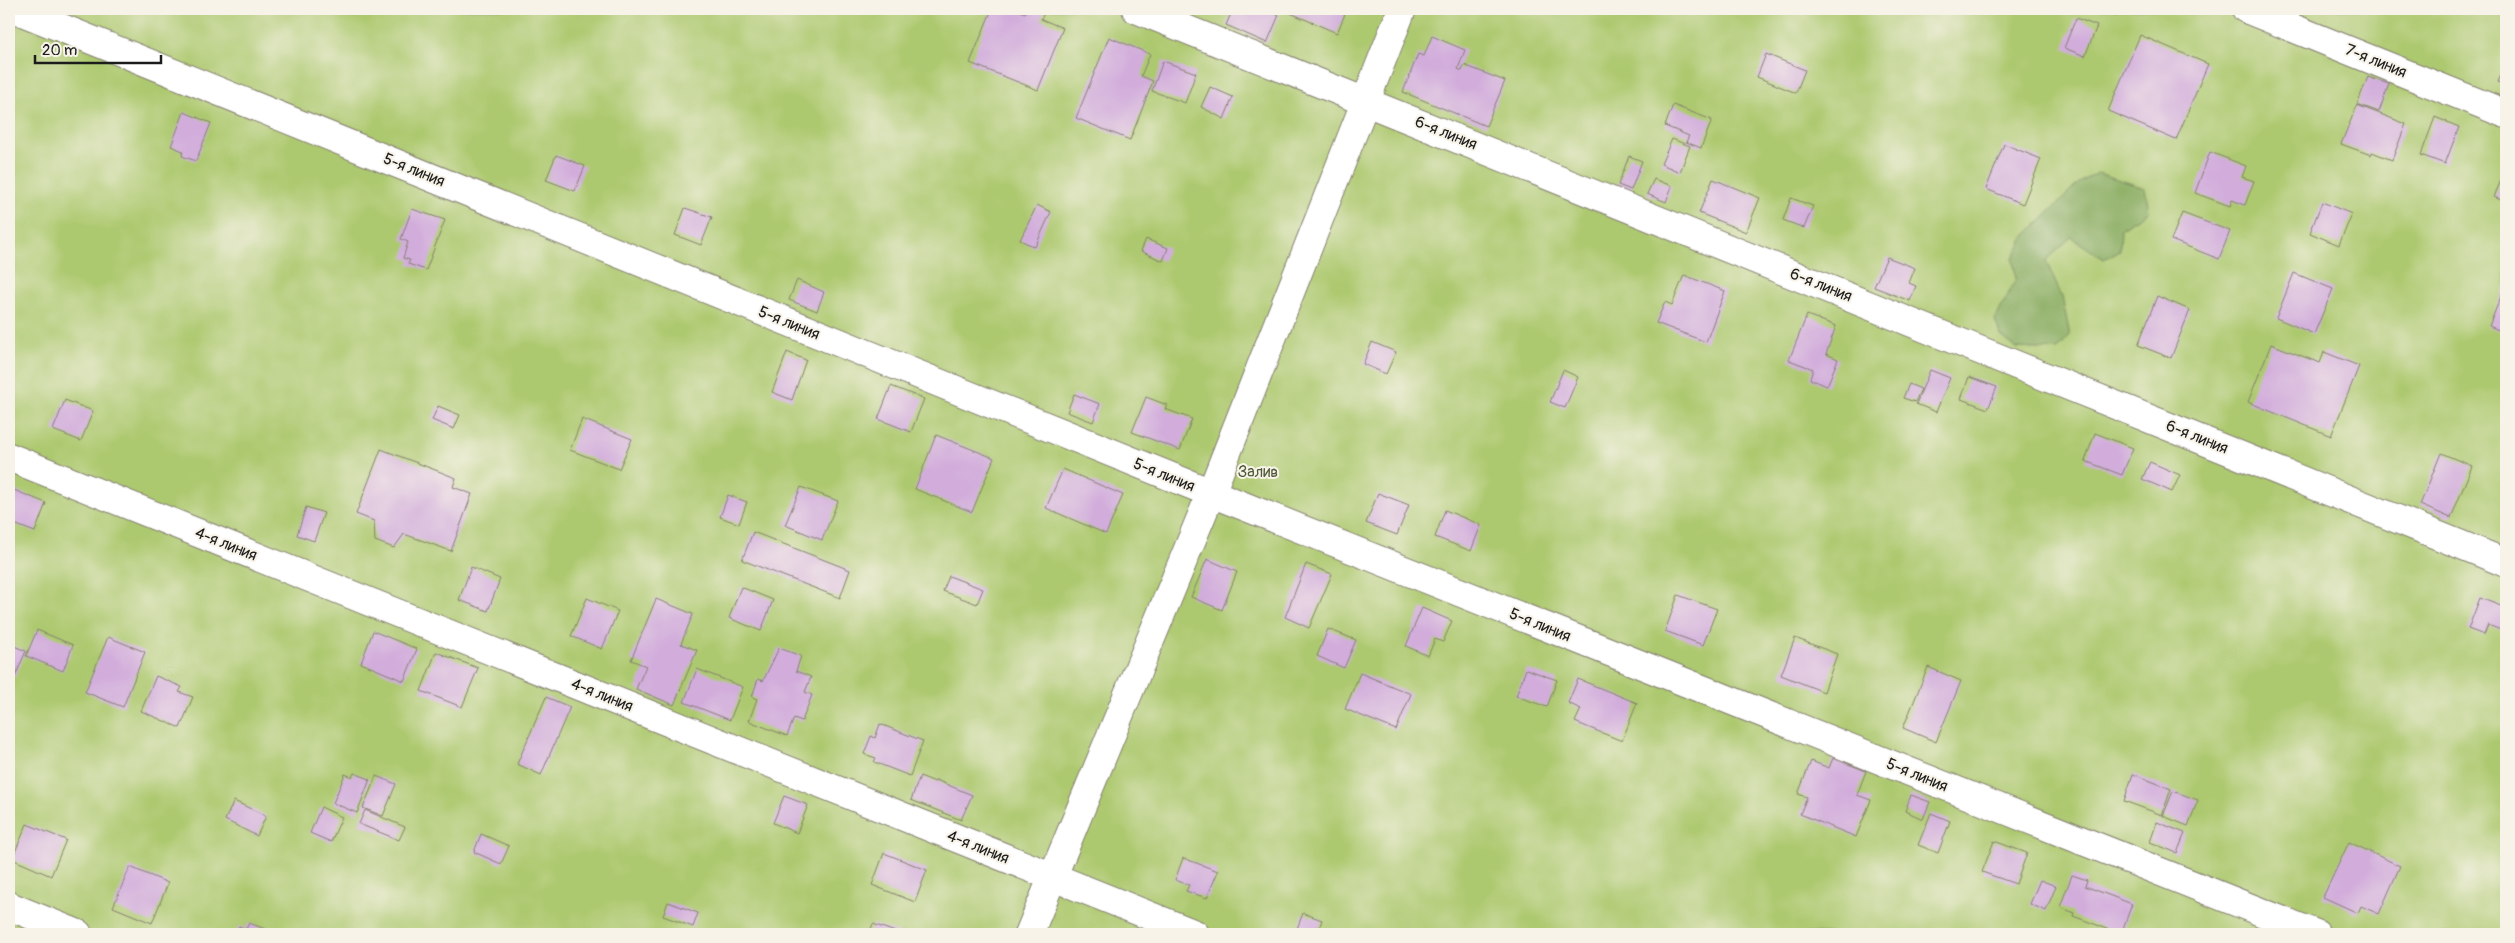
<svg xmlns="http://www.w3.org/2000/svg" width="2515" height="943" font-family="Pangolin,sans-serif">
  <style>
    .green { fill: #adc96f; stroke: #647246 }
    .forest { fill: #8aad62; stroke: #53643f }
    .building { fill: #d2addc }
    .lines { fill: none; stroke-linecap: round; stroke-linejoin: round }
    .minor-casing { stroke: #847f6f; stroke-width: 30 }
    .minor { stroke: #fff; stroke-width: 28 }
    .labels { text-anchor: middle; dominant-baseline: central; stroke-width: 4; stroke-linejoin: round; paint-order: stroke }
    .street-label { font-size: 16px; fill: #1c1c1c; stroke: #f7f3e8 }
    .park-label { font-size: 16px; fill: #4f5939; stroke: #f7f3e8 }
  </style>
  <rect width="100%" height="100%" fill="#f7f3e8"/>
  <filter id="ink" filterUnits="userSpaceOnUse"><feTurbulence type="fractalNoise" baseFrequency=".02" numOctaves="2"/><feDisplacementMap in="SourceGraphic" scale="10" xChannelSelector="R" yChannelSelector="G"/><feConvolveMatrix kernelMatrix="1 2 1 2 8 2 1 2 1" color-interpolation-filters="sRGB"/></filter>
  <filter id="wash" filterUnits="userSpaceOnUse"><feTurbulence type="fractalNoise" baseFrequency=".0096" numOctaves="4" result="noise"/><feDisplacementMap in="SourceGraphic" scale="20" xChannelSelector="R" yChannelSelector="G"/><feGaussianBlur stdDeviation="1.12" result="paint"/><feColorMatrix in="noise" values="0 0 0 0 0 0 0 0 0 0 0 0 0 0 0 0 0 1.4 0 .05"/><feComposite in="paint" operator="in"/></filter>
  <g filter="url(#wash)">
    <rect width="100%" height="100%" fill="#ece2c2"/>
    <path class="green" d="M 9,9 L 2506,9 L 2506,934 L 9,934 Z"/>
    <path class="forest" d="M 2098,173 L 2145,188 L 2149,211 L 2121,228 L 2120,250 L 2104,259 L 2071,237 L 2046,261 L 2062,297 L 2070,336 L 2058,350 L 2016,348 L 2001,336 L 1995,320 L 2016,279 L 2013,259 L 2025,236 L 2079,183 Z"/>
    <g id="blocks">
      <path class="building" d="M 992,9 L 1015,9 L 1025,13 L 1027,9 L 1040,9 L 1045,11 L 1041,19 L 1063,28 L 1038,90 L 970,63 Z
        M 1233,9 L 1265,9 L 1279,15 L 1267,43 L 1226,25 Z
        M 1281,9 L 1347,9 L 1337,33 Z
        M 2076,18 L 2097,26 L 2085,56 L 2064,48 Z
        M 2140,35 L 2208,64 L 2176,140 L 2108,111 Z
        M 1432,36 L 1465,50 L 1458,69 L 1462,71 L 1464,65 L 1505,81 L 1486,126 L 1403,92 L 1418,54 L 1424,56 Z
        M 1109,37 L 1150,54 L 1141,76 L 1153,81 L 1130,140 L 1076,118 Z
        M 1766,54 L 1805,70 L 1796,93 L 1757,77 Z
        M 1163,61 L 1196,73 L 1185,103 L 1152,91 Z
        M 2506,64 L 2506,85 L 2498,82 Z
        M 2368,77 L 2389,84 L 2379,112 L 2357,104 Z
        M 1210,87 L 1233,97 L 1224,119 L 1201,107 Z
        M 1673,105 L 1712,120 L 1701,148 L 1686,142 L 1689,136 L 1665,126 Z
        M 2357,105 L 2406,124 L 2392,160 L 2372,152 L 2371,155 L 2341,144 Z
        M 184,112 L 211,123 L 196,161 L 182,156 L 183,151 L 171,146 Z
        M 2435,117 L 2459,127 L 2445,164 L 2421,155 Z
        M 1672,139 L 1690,146 L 1680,172 L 1661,164 Z
        M 2004,144 L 2041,159 L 2023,204 L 1986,189 Z
        M 2210,152 L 2246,166 L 2242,177 L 2254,181 L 2245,205 L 2232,200 L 2230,206 L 2195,193 Z
        M 556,155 L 585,166 L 575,191 L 546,180 Z
        M 1629,156 L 1642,161 L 1631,190 L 1618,185 Z
        M 2506,168 L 2506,202 L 2494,197 Z
        M 1654,179 L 1672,186 L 1666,202 L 1647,194 Z
        M 1713,179 L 1760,198 L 1746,232 L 1699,213 Z
        M 1791,198 L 1813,206 L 1804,228 L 1783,220 Z
        M 2322,202 L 2352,214 L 2339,245 L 2310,233 Z
        M 1037,205 L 1051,212 L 1035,247 L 1020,240 Z
        M 685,208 L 712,217 L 701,245 L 675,235 Z
        M 412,209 L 445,220 L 426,270 L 408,264 L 410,260 L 403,258 L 408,242 L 401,239 Z
        M 2182,213 L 2230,231 L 2219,259 L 2171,240 Z
        M 1146,239 L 1168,248 L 1163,261 L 1141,251 Z
        M 1887,257 L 1915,268 L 1909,283 L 1916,286 L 1910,301 L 1874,287 Z
        M 2294,273 L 2333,289 L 2314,334 L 2276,318 Z
        M 1684,275 L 1725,291 L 1706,342 L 1656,323 L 1665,302 L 1672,305 Z
        M 797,280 L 824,292 L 817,311 L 789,300 Z
        M 2506,284 L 2506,333 L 2489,326 Z
        M 2157,296 L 2190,310 L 2171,358 L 2138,345 Z
        M 1807,315 L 1836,326 L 1826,354 L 1838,359 L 1827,386 L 1810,379 L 1813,369 L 1789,360 Z
        M 1372,342 L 1396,352 L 1386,374 L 1363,364 Z
        M 2271,344 L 2320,363 L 2324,352 L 2359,366 L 2331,436 L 2248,402 Z
        M 787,352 L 806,360 L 792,400 L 772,392 Z
        M 1563,370 L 1578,377 L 1565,408 L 1550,402 Z
        M 1930,370 L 1950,378 L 1936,412 L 1916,404 Z
        M 1969,377 L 1997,387 L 1988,409 L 1961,399 Z
        M 1909,384 L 1921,389 L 1915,402 L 1903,398 Z
        M 891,386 L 924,399 L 911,432 L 878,419 Z
        M 1074,394 L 1100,404 L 1093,422 L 1067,412 Z
        M 1146,397 L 1167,405 L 1165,409 L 1192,419 L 1180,450 L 1132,432 Z
        M 65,400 L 93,411 L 81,441 L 53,430 Z
        M 438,406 L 460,415 L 454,429 L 432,420 Z
        M 582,419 L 632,439 L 619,469 L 570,450 Z
        M 2095,433 L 2133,448 L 2122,475 L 2085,461 Z
        M 936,435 L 994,458 L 972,512 L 915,489 Z
        M 381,449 L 456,478 L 453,487 L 472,494 L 451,551 L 404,534 L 394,548 L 375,541 L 374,521 L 356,514 Z
        M 2441,453 L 2472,466 L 2451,518 L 2420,505 Z
        M 2150,462 L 2180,475 L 2172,492 L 2142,479 Z
        M 1063,469 L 1123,495 L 1106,534 L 1046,508 Z
        M 801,487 L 838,501 L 822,540 L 785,525 Z
        M 9,488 L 46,503 L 35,532 L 9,522 Z
        M 1378,493 L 1409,505 L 1397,535 L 1366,523 Z
        M 728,495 L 747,502 L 739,524 L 720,517 Z
        M 306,507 L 324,513 L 314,541 L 297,535 Z
        M 1445,510 L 1481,525 L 1471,551 L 1435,537 Z
        M 753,532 L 850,570 L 840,598 L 742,560 Z
        M 1207,559 L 1237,572 L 1222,610 L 1191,597 Z
        M 1306,564 L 1332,574 L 1309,628 L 1285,617 Z
        M 471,567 L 500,579 L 488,611 L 459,600 Z
        M 949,576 L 983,589 L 977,604 L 943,591 Z
        M 741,587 L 773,600 L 761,631 L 729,618 Z
        M 1678,595 L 1717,609 L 1703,645 L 1665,631 Z
        M 587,598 L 618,611 L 602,649 L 571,636 Z
        M 2480,598 L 2506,608 L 2506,632 L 2488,625 L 2484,635 L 2468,629 Z
        M 656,599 L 693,614 L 681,644 L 697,650 L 674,705 L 636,689 L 646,666 L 631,660 Z
        M 1422,608 L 1452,621 L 1443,642 L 1435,639 L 1428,656 L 1406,646 Z
        M 1328,629 L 1356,640 L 1344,668 L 1317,656 Z
        M 37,630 L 73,645 L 63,671 L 26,656 Z
        M 373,631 L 417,649 L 404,681 L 361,663 Z
        M 108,637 L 145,652 L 123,707 L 85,692 Z
        M 1795,638 L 1837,654 L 1824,692 L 1781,675 Z
        M 14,646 L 26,651 L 15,677 L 9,674 L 9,659 Z
        M 779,648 L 801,656 L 796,671 L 811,677 L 805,692 L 812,695 L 802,721 L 794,718 L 787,736 L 749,721 L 757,699 L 752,697 L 758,679 L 763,681 Z
        M 436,652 L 478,668 L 462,707 L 421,691 Z
        M 1928,667 L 1961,681 L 1936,742 L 1903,728 Z
        M 697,669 L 743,687 L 730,720 L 684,702 Z
        M 1526,669 L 1557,680 L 1547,707 L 1516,696 Z
        M 1360,673 L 1411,694 L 1396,730 L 1345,709 Z
        M 156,676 L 182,687 L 179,692 L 193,697 L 180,728 L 141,711 Z
        M 1578,679 L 1637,703 L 1622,741 L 1575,722 L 1581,709 L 1568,703 Z
        M 546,697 L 570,707 L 541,775 L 517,764 Z
        M 880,724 L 923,741 L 910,776 L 874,762 L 876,758 L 864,754 L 871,736 L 875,738 Z
        M 1833,758 L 1866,771 L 1857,795 L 1871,800 L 1856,837 L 1800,814 L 1807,797 L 1798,794 L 1811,761 L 1829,768 Z
        M 354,773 L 370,779 L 357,813 L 333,803 L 345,774 L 352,777 Z
        M 2133,774 L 2171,789 L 2162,815 L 2124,801 Z
        M 376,776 L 396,784 L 383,816 L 363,808 Z
        M 920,776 L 935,782 L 936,780 L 972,795 L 961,820 L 911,800 Z
        M 2173,791 L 2198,800 L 2188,826 L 2163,816 Z
        M 1911,795 L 1930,802 L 1923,819 L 1905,811 Z
        M 784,796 L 808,805 L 797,833 L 773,823 Z
        M 234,801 L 266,816 L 257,836 L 225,820 Z
        M 321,807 L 342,817 L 331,842 L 310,833 Z
        M 365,810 L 405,827 L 399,840 L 359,824 Z
        M 1931,813 L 1950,821 L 1938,853 L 1918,845 Z
        M 2157,822 L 2185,833 L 2177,853 L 2150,842 Z
        M 27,824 L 66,840 L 51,876 L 12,859 Z
        M 481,834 L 509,846 L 501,864 L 474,852 Z
        M 1994,841 L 2027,853 L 2016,884 L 1982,872 Z
        M 2349,842 L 2400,866 L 2379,914 L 2361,906 L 2358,913 L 2323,897 Z
        M 884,853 L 927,870 L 915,902 L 872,885 Z
        M 1183,858 L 1218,871 L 1207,898 L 1186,891 L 1189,885 L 1175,880 Z
        M 130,867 L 168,883 L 152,923 L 113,907 Z
        M 2072,875 L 2087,880 L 2085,886 L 2132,904 L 2121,934 L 2073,916 L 2074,913 L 2060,907 Z
        M 2040,880 L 2056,886 L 2046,911 L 2030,904 Z
        M 668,902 L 698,913 L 693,927 L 663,916 Z
        M 1303,913 L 1322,920 L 1317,934 L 1295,934 Z
        M 249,923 L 279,934 L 236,934 L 239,926 L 246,929 Z
        M 873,924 L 901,934 L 869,934 Z"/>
    </g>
  </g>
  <g filter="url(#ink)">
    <use href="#blocks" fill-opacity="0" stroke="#847f6f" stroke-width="1"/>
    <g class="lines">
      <defs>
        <path id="minor" d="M 15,9 L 1211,493 L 2316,934
          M 1136,9 L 2506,563
          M 2246,9 L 2506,114
          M 9,457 L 1195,934
          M 9,906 L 78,934
          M 1029,934 L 1211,493 L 1402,9"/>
      </defs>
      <use href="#minor" class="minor-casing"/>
      <use href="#minor" class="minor"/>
    </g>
  </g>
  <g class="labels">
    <g class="street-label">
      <text transform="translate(2376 61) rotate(22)">7-я линия</text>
      <text transform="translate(1446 133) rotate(22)">6-я линия</text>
      <text transform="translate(414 170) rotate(22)">5-я линия</text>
      <text transform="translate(1821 285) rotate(22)">6-я линия</text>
      <text transform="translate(789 323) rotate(22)">5-я линия</text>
      <text transform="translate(2197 437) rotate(22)">6-я линия</text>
      <text transform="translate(1164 475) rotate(22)">5-я линия</text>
      <text transform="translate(226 544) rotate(22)">4-я линия</text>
      <text transform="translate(1540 625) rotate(22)">5-я линия</text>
      <text transform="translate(602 695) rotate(22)">4-я линия</text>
      <text transform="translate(1917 775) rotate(22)">5-я линия</text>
      <text transform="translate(978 847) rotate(22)">4-я линия</text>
    </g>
    <g class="park-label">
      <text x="1258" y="472">Залив</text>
    </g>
  </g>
  <rect width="2515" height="943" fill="none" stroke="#f7f3e8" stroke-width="30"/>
  <path d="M35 55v8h126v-8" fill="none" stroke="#1c1c1c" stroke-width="2.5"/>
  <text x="42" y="55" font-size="15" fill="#1c1c1c" stroke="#f7f3e8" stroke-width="4" paint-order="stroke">20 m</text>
</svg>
